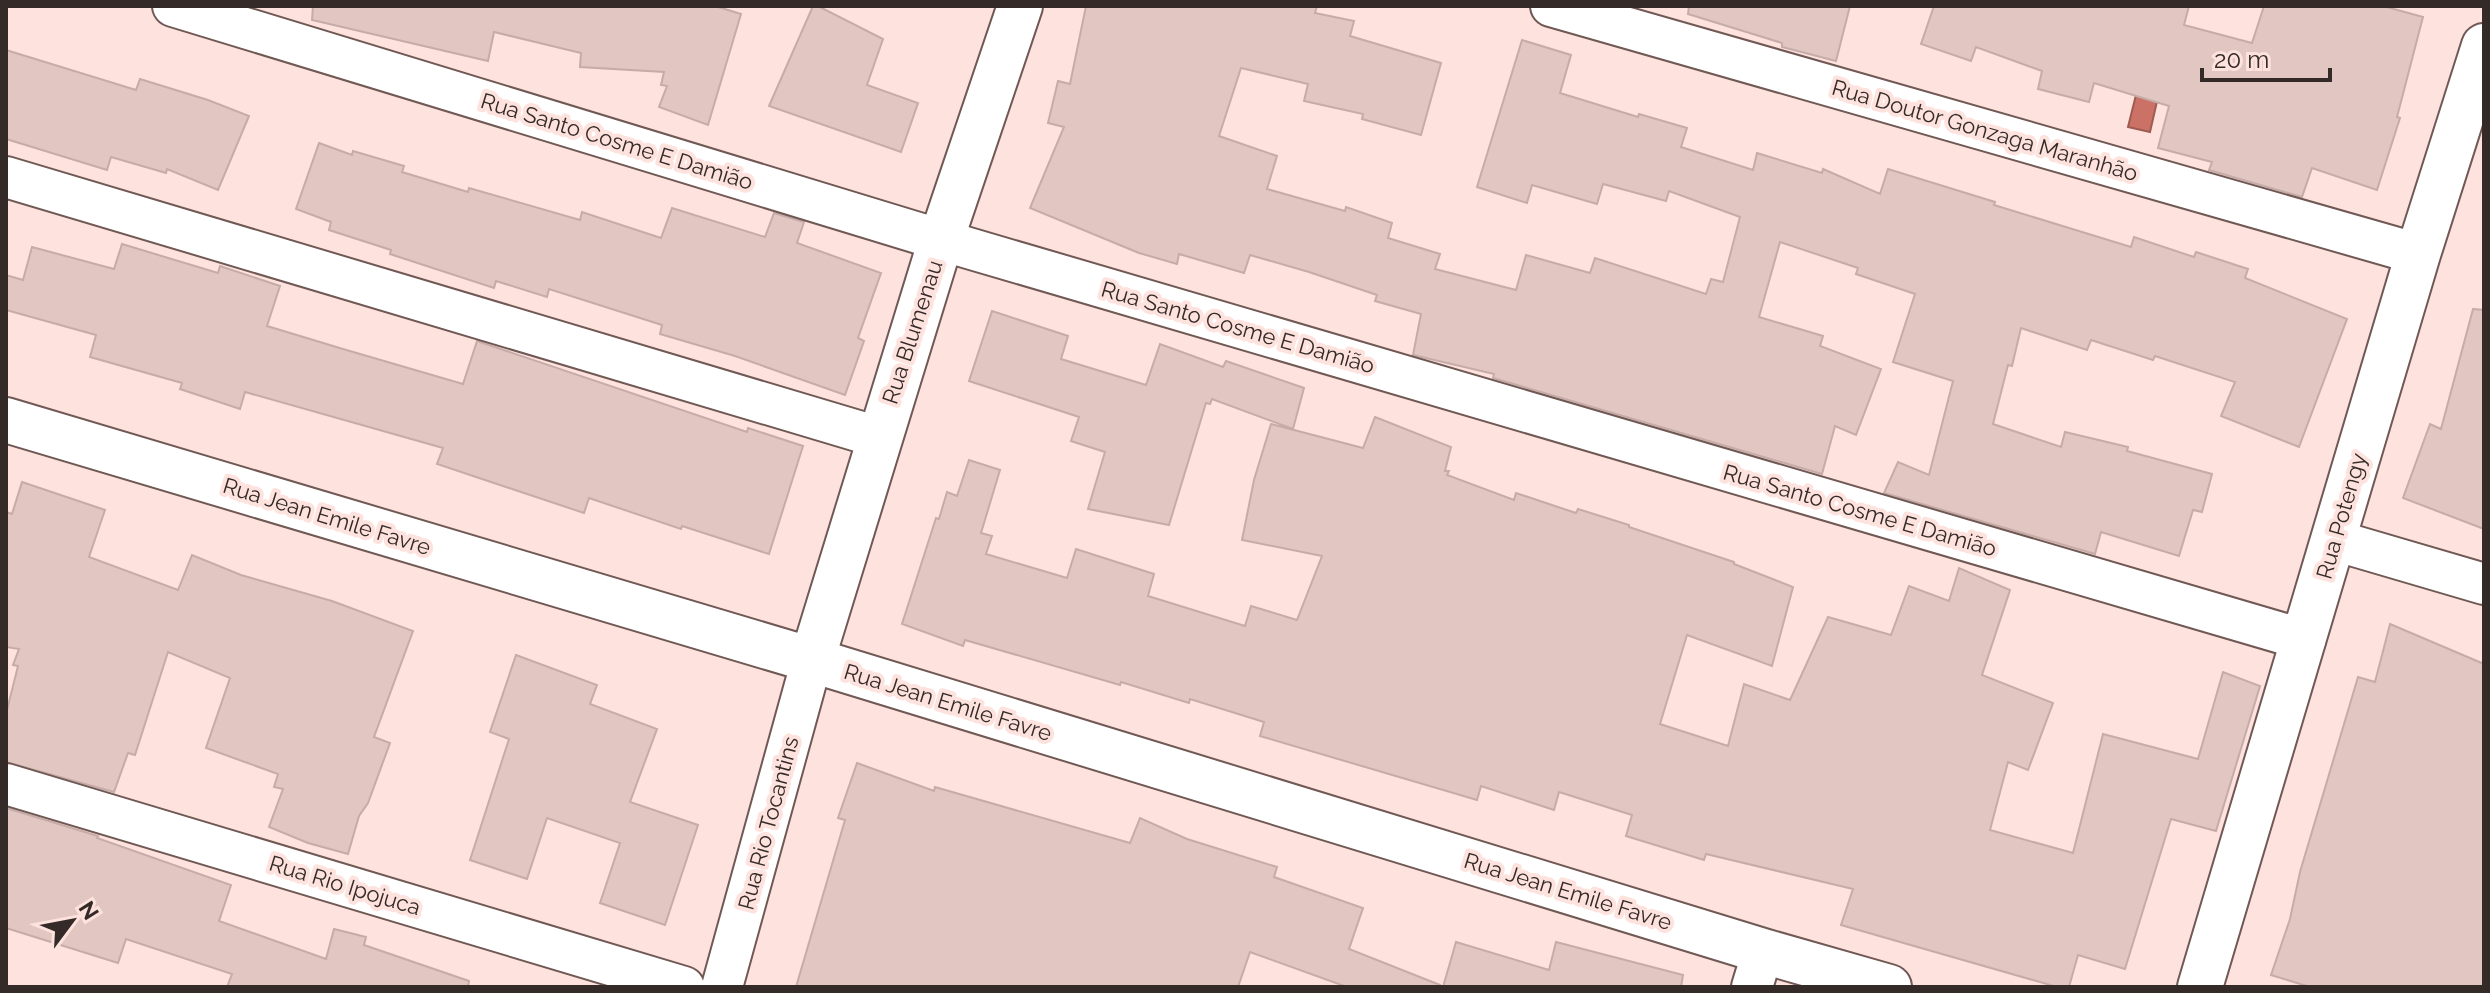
<svg xmlns="http://www.w3.org/2000/svg" width="2490" height="993" font-family="Raleway,sans-serif">
  <style>
    .water { fill: #cb7165; stroke: #9e5c53; stroke-width: 2 }
    .building { fill: #e1c6c2; stroke: #c6aca8; stroke-width: 2 }
    .lines { fill: none; stroke-linecap: round; stroke-linejoin: round }
    .minor-casing { stroke: #705955; stroke-width: 44 }
    .major-casing { stroke: #705955; stroke-width: 48 }
    .minor { stroke: #fff; stroke-width: 40 }
    .major { stroke: #fff; stroke-width: 44 }
    .labels { text-anchor: middle; dominant-baseline: central; stroke-width: 8; stroke-linejoin: round; paint-order: stroke }
    .street-label { font-size: 22px; fill: #342a28; stroke: #fde2de }
  </style>
  <rect width="100%" height="100%" fill="#fde2de"/>
  <path class="water" d="M 2140,79 L 2161,84 L 2150,132 L 2128,127 Z"/>
  <path class="building" d="M 313,6 L 715,6 L 741,14 L 708,125 L 659,107 L 667,86 L 661,85 L 664,72 L 580,67 L 581,53 L 494,32 L 488,61 L 312,20 Z
    M 813,6 L 818,6 L 883,39 L 867,85 L 918,103 L 901,152 L 769,106 Z
    M 1086,6 L 1317,6 L 1315,13 L 1354,21 L 1350,36 L 1441,63 L 1421,135 L 1362,119 L 1363,114 L 1304,101 L 1308,84 L 1241,68 L 1219,136 L 1277,156 L 1267,189 L 1345,211 L 1346,207 L 1392,223 L 1388,238 L 1440,254 L 1435,269 L 1516,290 L 1526,255 L 1590,273 L 1595,258 L 1706,294 L 1711,279 L 1723,282 L 1740,217 L 1669,191 L 1666,201 L 1603,184 L 1597,204 L 1532,185 L 1527,203 L 1477,187 L 1522,40 L 1571,55 L 1560,93 L 1638,117 L 1639,114 L 1687,128 L 1681,147 L 1753,170 L 1757,153 L 1822,173 L 1823,169 L 1880,194 L 1888,169 L 1995,202 L 1994,205 L 2131,247 L 2134,237 L 2194,257 L 2196,252 L 2248,269 L 2245,278 L 2347,319 L 2299,447 L 2221,416 L 2235,382 L 2155,356 L 2153,360 L 2091,340 L 2087,350 L 2021,328 L 2012,366 L 2008,365 L 1993,424 L 2061,447 L 2065,432 L 2128,447 L 2127,451 L 2212,474 L 2202,512 L 2193,510 L 2179,556 L 2101,532 L 2095,554 L 1884,493 L 1898,462 L 1929,475 L 1953,381 L 1893,362 L 1915,294 L 1856,274 L 1858,268 L 1780,242 L 1759,317 L 1823,336 L 1820,346 L 1881,369 L 1856,435 L 1835,426 L 1822,474 L 1493,378 L 1494,374 L 1413,355 L 1421,314 L 1375,301 L 1377,295 L 1309,272 L 1250,255 L 1244,273 L 1179,254 L 1177,264 L 1139,253 L 1030,208 L 1064,127 L 1048,123 L 1058,81 L 1070,84 Z
    M 1689,6 L 1850,6 L 1836,61 L 1782,47 L 1782,43 L 1688,14 Z
    M 1934,6 L 2189,6 L 2184,25 L 2252,43 L 2264,6 L 2383,6 L 2423,17 L 2397,117 L 2400,118 L 2377,190 L 2312,168 L 2302,197 L 2209,170 L 2212,162 L 2158,148 L 2169,106 L 2094,83 L 2089,102 L 2038,89 L 2042,71 L 1976,47 L 1971,61 L 1921,44 Z
    M 6,50 L 136,90 L 140,79 L 208,100 L 249,116 L 218,190 L 167,169 L 166,173 L 111,157 L 107,170 L 6,139 Z
    M 319,143 L 352,155 L 353,151 L 404,166 L 402,172 L 468,192 L 469,188 L 580,220 L 582,212 L 661,238 L 672,208 L 765,237 L 774,213 L 804,222 L 797,243 L 881,273 L 858,338 L 864,341 L 845,395 L 735,356 L 660,334 L 662,325 L 549,289 L 547,297 L 496,281 L 494,288 L 390,254 L 391,250 L 329,230 L 331,222 L 296,209 Z
    M 122,244 L 218,273 L 220,266 L 280,286 L 267,326 L 343,349 L 463,384 L 477,341 L 747,432 L 748,428 L 803,446 L 769,554 L 682,526 L 681,529 L 589,498 L 584,513 L 437,464 L 443,448 L 245,392 L 240,409 L 180,389 L 182,383 L 90,357 L 96,335 L 6,310 L 6,275 L 23,280 L 32,247 L 114,269 Z
    M 2473,309 L 2484,310 L 2484,529 L 2403,498 L 2430,424 L 2441,429 Z
    M 992,311 L 1068,336 L 1061,359 L 1146,385 L 1160,344 L 1223,367 L 1226,361 L 1304,388 L 1293,429 L 1212,399 L 1210,404 L 1206,403 L 1169,525 L 1088,509 L 1105,452 L 1071,441 L 1079,417 L 969,381 Z
    M 1375,417 L 1451,447 L 1445,471 L 1449,471 L 1447,475 L 1514,500 L 1516,493 L 1576,513 L 1578,509 L 1629,525 L 1629,527 L 1734,562 L 1734,564 L 1793,587 L 1772,666 L 1687,635 L 1660,724 L 1728,746 L 1744,684 L 1790,700 L 1828,617 L 1891,635 L 1909,586 L 1949,601 L 1959,568 L 2010,590 L 1982,675 L 2053,703 L 2028,770 L 2008,762 L 1990,830 L 2073,853 L 2103,734 L 2198,759 L 2223,672 L 2260,686 L 2216,831 L 2171,819 L 2125,969 L 2078,955 L 2069,987 L 2057,987 L 1841,925 L 1853,889 L 1706,854 L 1704,860 L 1626,836 L 1632,815 L 1559,792 L 1554,810 L 1481,786 L 1477,800 L 1260,736 L 1264,722 L 1190,699 L 1189,703 L 1121,682 L 1120,685 L 965,640 L 963,646 L 902,624 L 936,518 L 939,519 L 947,492 L 957,496 L 969,460 L 1000,470 L 981,533 L 992,536 L 986,554 L 1067,578 L 1076,549 L 1154,574 L 1148,596 L 1245,626 L 1251,606 L 1297,620 L 1322,556 L 1242,540 L 1254,480 L 1271,424 L 1363,448 Z
    M 22,482 L 105,510 L 89,557 L 178,590 L 192,555 L 241,575 L 332,601 L 413,631 L 374,737 L 390,743 L 368,803 L 359,816 L 348,854 L 308,843 L 269,827 L 283,789 L 274,787 L 278,774 L 206,748 L 230,678 L 168,652 L 135,755 L 128,753 L 114,792 L 6,762 L 6,714 L 18,666 L 13,665 L 19,649 L 6,647 L 6,512 L 12,514 Z
    M 2390,624 L 2484,664 L 2484,987 L 2310,987 L 2271,975 L 2290,919 L 2300,872 L 2358,677 L 2375,682 Z
    M 516,655 L 597,685 L 590,704 L 657,729 L 630,802 L 698,825 L 665,925 L 600,903 L 620,843 L 547,818 L 527,879 L 470,860 L 509,739 L 490,732 Z
    M 857,763 L 934,791 L 935,787 L 1130,843 L 1140,818 L 1187,839 L 1277,867 L 1274,877 L 1363,908 L 1349,949 L 1440,985 L 1440,987 L 1347,987 L 1250,952 L 1238,987 L 796,987 L 845,820 L 838,818 Z
    M 6,808 L 98,836 L 97,838 L 231,885 L 219,921 L 326,959 L 334,929 L 366,937 L 364,945 L 469,981 L 468,987 L 227,987 L 232,974 L 126,939 L 118,963 L 6,928 Z
    M 1456,942 L 1549,970 L 1556,942 L 1683,975 L 1681,987 L 1443,987 Z"/>
  <g class="lines">
    <defs>
      <path id="minor" d="M 173,6 L 941,240 L 2305,640
        M 1551,6 L 2418,254
        M 6,177 L 878,437
        M 2334,540 L 2484,584
        M 6,784 L 684,987
        M 722,987 L 812,660
        M 1752,987 L 1763,951"/>
      <path id="major" d="M 6,420 L 812,660 L 1763,951 L 1889,987
        M 812,660 L 941,240 L 1020,6
        M 2200,987 L 2418,254 L 2484,46"/>
    </defs>
    <use href="#minor" class="minor-casing"/>
    <use href="#major" class="major-casing"/>
    <use href="#minor" class="minor"/>
    <use href="#major" class="major"/>
  </g>
  <g class="labels">
    <g class="street-label">
      <text transform="translate(1985 130) rotate(16)">Rua Doutor Gonzaga Maranhão</text>
      <text transform="translate(617 141) rotate(17)">Rua Santo Cosme E Damião</text>
      <text transform="translate(1238 327) rotate(16)">Rua Santo Cosme E Damião</text>
      <text transform="translate(912 332) rotate(-72)">Rua Blumenau</text>
      <text transform="translate(1860 510) rotate(16)">Rua Santo Cosme E Damião</text>
      <text transform="translate(327 516) rotate(17)">Rua Jean Emile Favre</text>
      <text transform="translate(2341 516) rotate(-74)">Rua Potengy</text>
      <text transform="translate(948 702) rotate(17)">Rua Jean Emile Favre</text>
      <text transform="translate(768 823) rotate(-75)">Rua Rio Tocantins</text>
      <text transform="translate(345 885) rotate(17)">Rua Rio Ipojuca</text>
      <text transform="translate(1568 891) rotate(17)">Rua Jean Emile Favre</text>
    </g>
  </g>
  <rect width="2490" height="993" fill="none" stroke="#342a28" stroke-width="16"/>
  <g transform="translate(72 921) rotate(58)" stroke="#fde2de" stroke-width="6" paint-order="stroke">
  <path d="M0-6L14 30L0 20L-14 30Z" fill="#342a28"/>
  <text y="-12" font-size="22" font-weight="bold" text-anchor="middle" fill="#342a28">N</text>
  </g>
  <path d="M2202 68v12h128v-12" fill="none" stroke="#342a28" stroke-width="4"/>
  <text x="2214" y="68" font-size="24" fill="#342a28" stroke="#fde2de" stroke-width="6" paint-order="stroke">20 m</text>
</svg>
